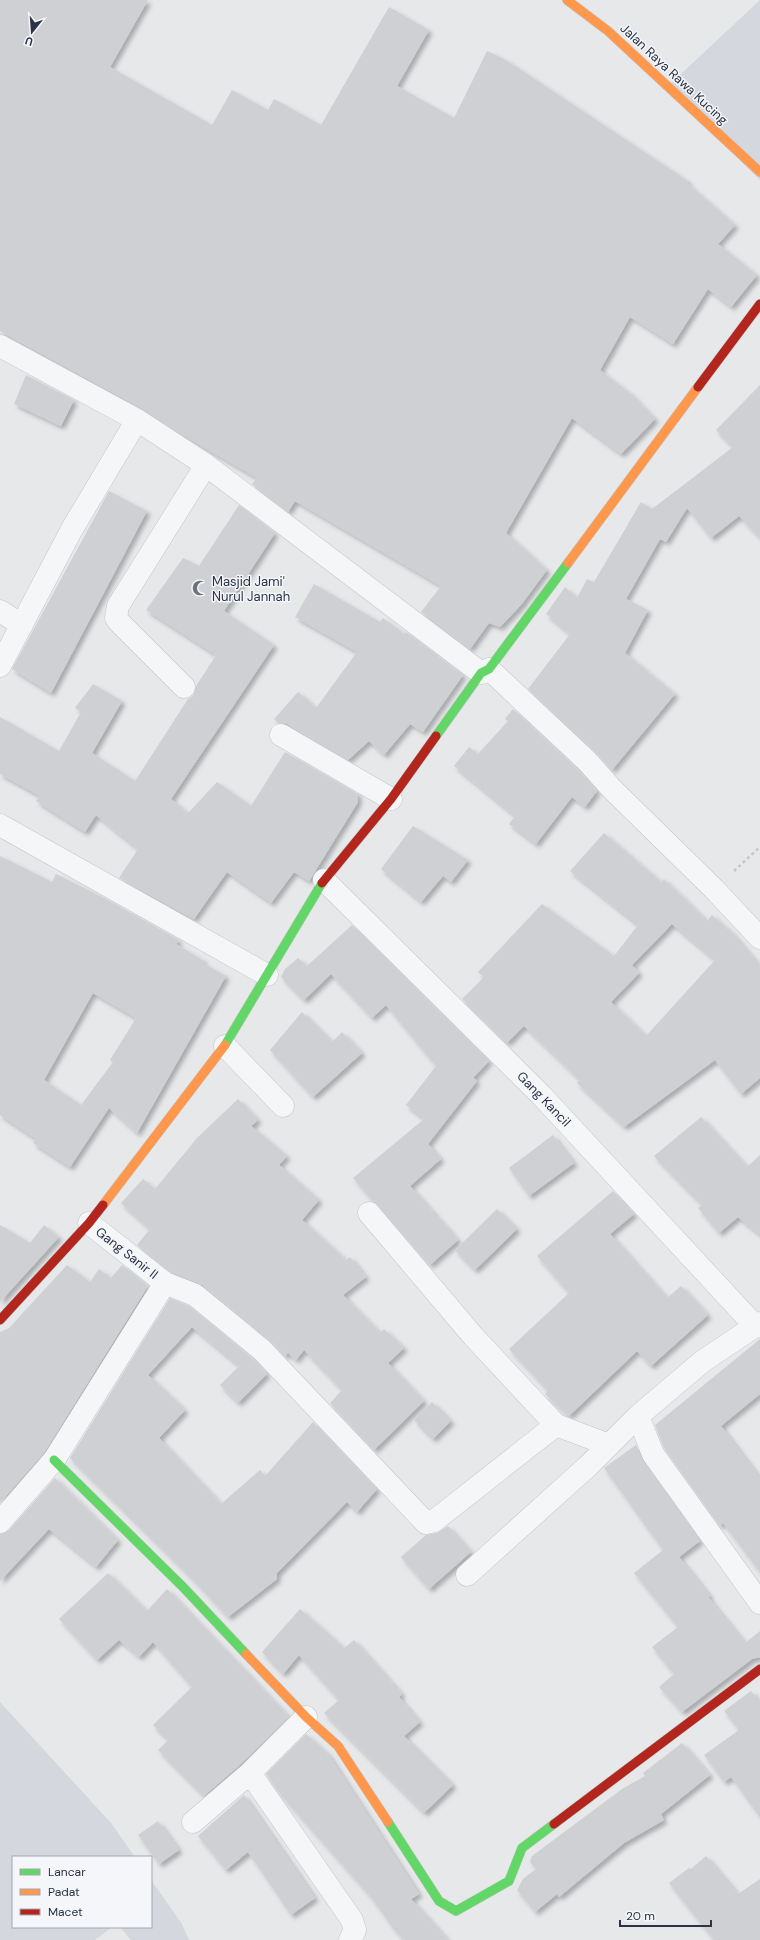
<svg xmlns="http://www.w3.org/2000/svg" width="760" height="1940" font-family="'DM Sans',sans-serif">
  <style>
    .built { fill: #d4d7dd }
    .building { fill: #ced0d3; fill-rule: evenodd; filter: url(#shadow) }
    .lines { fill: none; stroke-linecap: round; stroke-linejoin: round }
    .street-casing { stroke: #c4c6c8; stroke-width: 23 }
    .fast-casing { stroke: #c4c6c8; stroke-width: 10 }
    .slow-casing { stroke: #c4c6c8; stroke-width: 10 }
    .jam-casing { stroke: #c4c6c8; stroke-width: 10 }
    .path { stroke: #c5c6ca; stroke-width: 2.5; stroke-dasharray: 3 3; stroke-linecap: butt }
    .street { stroke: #f5f6f7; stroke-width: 22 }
    .fast { stroke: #63d668; stroke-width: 9 }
    .slow { stroke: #ff974d; stroke-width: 9 }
    .jam { stroke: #b3261e; stroke-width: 9 }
    .labels { text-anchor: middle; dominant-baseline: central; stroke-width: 3; stroke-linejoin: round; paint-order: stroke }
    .street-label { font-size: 13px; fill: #2b3445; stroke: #f4f6f9 }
    .poi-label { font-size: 13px; fill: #2b3445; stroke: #f4f6f9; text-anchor: start }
  </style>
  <defs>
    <filter id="shadow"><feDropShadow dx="3.5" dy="3.5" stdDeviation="2" flood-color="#0004"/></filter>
  </defs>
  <rect width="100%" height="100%" fill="#e6e8ea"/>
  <path class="built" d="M 760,0 L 760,180 L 667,87 Z
    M 0,1702 L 111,1823 L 135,1857 L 13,1857 L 13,1927 L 112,1927 L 95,1940 L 0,1940 Z
    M 151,1880 L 182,1924 L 189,1940 L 131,1940 L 120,1927 L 151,1927 Z"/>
  <path class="building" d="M 0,0 L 148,0 L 110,67 L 212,125 L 232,90 L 268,110 L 274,99 L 321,125 L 389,7 L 429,30 L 397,86 L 454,118 L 487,51 L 506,60 L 688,181 L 687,183 L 735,225 L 718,244 L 757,275 L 731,307 L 708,289 L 673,344 L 630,317 L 600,370 L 631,394 L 655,419 L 621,454 L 572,418 L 506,533 L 547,570 L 521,605 L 500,627 L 489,623 L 470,649 L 421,612 L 441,586 L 295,501 L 288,512 L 252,484 L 257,478 L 181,434 L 143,409 L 0,331 Z
    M 26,375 L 74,400 L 61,426 L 14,404 Z
    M 760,385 L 760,538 L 739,516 L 711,538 L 687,508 L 666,542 L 660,539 L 626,599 L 648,610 L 625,653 L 675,694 L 612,770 L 596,752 L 528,689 L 570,634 L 546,614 L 565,587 L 577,598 L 587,579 L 594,582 L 641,502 L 652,509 L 733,447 L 716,430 Z
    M 109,491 L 147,511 L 51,693 L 12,669 Z
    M 239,505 L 275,533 L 224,611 L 274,645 L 171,799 L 188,813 L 217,782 L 251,806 L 285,752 L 358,794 L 358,802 L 309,881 L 294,872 L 271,903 L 227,872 L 194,919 L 119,878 L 138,849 L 96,815 L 85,832 L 36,801 L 40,796 L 0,774 L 0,717 L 59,751 L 81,712 L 75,708 L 93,684 L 122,701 L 92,753 L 135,781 L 188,699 L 193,696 L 196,686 L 216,655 L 146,610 L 183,558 L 199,566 Z
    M 314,584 L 380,622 L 383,618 L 404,634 L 406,632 L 463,675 L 423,732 L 410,724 L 384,755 L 369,741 L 348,760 L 287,724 L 278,723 L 274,719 L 298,692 L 316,708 L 357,652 L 295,617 Z
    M 513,709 L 578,770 L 597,791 L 585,807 L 572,797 L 536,844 L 509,824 L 515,816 L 454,766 L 469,747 L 478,754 L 508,721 L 505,719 Z
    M 413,826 L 468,860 L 451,882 L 443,876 L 421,902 L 381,869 Z
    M 604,833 L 661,882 L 664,879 L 707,921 L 712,915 L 733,934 L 760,966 L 760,1078 L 741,1094 L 715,1060 L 624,1127 L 577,1083 L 580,1080 L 524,1026 L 507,1043 L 462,999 L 484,977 L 478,972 L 542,904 L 614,956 L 638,925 L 570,871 ZM 672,924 L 715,960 L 646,1036 L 611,1002 L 639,973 L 632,965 Z
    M 0,856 L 52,882 L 56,874 L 104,898 L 179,940 L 176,944 L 204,961 L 203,963 L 226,976 L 137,1133 L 109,1108 L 70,1167 L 33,1143 L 36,1139 L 0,1115 ZM 93,993 L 136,1018 L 110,1060 L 113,1062 L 81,1105 L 44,1080 Z
    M 352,925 L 489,1061 L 473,1078 L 477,1081 L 428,1144 L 441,1159 L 410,1186 L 458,1240 L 430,1265 L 353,1178 L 424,1119 L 406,1105 L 436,1066 L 386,1005 L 372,1018 L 331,974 L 304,1000 L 281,977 L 285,969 L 298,958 L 307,966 Z
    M 302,1012 L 332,1042 L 342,1032 L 362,1053 L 313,1097 L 270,1050 Z
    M 238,1099 L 258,1120 L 251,1126 L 287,1156 L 279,1165 L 319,1200 L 302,1220 L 346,1260 L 350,1257 L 366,1277 L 343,1295 L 380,1333 L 384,1329 L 404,1348 L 388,1363 L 424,1401 L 374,1450 L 330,1403 L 342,1390 L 304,1350 L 296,1360 L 288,1353 L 285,1356 L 270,1340 L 203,1285 L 171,1272 L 137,1245 L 150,1229 L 121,1203 L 143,1179 L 155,1189 L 197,1138 Z
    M 701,1117 L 747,1167 L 760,1155 L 760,1235 L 738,1217 L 719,1233 L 698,1208 L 702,1205 L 654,1156 Z
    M 553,1135 L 574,1163 L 529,1196 L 509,1168 Z
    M 613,1191 L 634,1214 L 610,1234 L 667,1298 L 681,1286 L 708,1315 L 651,1366 L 637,1351 L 569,1416 L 545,1394 L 548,1390 L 509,1349 L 569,1293 L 537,1256 Z
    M 497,1209 L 517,1229 L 475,1270 L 455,1250 Z
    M 0,1225 L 30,1243 L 44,1225 L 59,1237 L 0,1302 Z
    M 67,1265 L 90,1282 L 99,1269 L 111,1278 L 122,1265 L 148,1286 L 44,1453 L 0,1503 L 0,1332 L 9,1328 Z
    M 170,1298 L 189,1306 L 253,1359 L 267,1374 L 238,1403 L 220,1385 L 239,1366 L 192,1327 L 148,1375 L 185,1410 L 159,1438 L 221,1504 L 260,1470 L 265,1476 L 313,1422 L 377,1489 L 357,1512 L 347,1502 L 277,1573 L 277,1579 L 228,1617 L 192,1578 L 70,1458 Z
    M 760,1339 L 760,1394 L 721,1426 L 760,1478 L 760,1572 L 723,1523 L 720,1526 L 664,1448 L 655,1425 Z
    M 432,1402 L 451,1421 L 433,1439 L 414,1420 Z
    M 636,1445 L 643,1461 L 700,1541 L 679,1557 L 710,1596 L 708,1597 L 745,1643 L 760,1631 L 760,1657 L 752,1659 L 682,1712 L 659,1687 L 674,1674 L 652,1647 L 678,1627 L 634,1573 L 663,1550 L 604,1468 Z
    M 55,1478 L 118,1540 L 96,1567 L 49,1529 L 0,1581 L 0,1534 L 9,1530 Z
    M 448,1526 L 471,1552 L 429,1589 L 401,1557 L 426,1535 L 437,1533 Z
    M 108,1573 L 147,1611 L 167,1589 L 289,1717 L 241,1764 L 204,1796 L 158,1750 L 168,1740 L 153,1725 L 192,1687 L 153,1642 L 139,1657 L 119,1640 L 97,1660 L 59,1619 Z
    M 300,1609 L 344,1648 L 354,1640 L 402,1694 L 399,1697 L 420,1722 L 404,1736 L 453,1785 L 424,1813 L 324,1713 L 339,1700 L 299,1655 L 283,1674 L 262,1652 Z
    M 751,1691 L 760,1702 L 760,1817 L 731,1777 L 724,1782 L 704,1755 L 739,1730 L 724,1711 Z
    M 306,1734 L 328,1754 L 419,1894 L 411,1899 L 448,1940 L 404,1940 L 393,1928 L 371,1897 L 281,1795 L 266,1774 Z
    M 682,1743 L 710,1775 L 661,1814 L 664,1820 L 624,1843 L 559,1897 L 557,1894 L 535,1912 L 517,1890 L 523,1879 L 536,1869 L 530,1862 L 532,1856 L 622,1789 L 645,1776 L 643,1773 Z
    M 244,1795 L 315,1898 L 291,1915 L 248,1852 L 226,1870 L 198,1836 Z
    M 158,1821 L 179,1850 L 159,1864 L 138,1835 Z
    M 706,1856 L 738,1894 L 760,1879 L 760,1940 L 714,1940 L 669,1883 L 689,1868 L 691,1869 Z"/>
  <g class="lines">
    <defs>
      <path id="street" d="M 0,346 L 137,420
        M 0,611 L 22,625
        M 0,666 L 72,529 L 137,420 L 206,465 L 481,673
        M 489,669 L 587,761 L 612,789 L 714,889 L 760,938
        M 184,687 L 118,621 L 116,618 L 118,606 L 206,465
        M 281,735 L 391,799
        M 0,825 L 267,975
        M 324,880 L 541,1095 L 756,1327
        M 225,1046 L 283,1106
        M 369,1213 L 473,1336 L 556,1425 L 609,1445 L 638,1416 L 703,1361 L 760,1323
        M 89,1223 L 165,1283
        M 638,1416 L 653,1454 L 760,1603
        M 0,1522 L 54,1460 L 165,1283 L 195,1295 L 262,1350 L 426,1523 L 434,1521 L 556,1425
        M 467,1575 L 588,1466 L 609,1445
        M 250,1773 L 352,1920 L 355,1930 L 350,1940
        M 193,1822 L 250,1773 L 306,1717"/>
      <path id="fast" d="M 436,736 L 481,673 L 489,669 L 568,563
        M 225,1045 L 322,883
        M 54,1460 L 183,1587 L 246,1654
        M 388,1822 L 439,1901 L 456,1911 L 509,1881 L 522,1848 L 554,1824"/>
      <path id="slow" d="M 567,0 L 608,31 L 760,172
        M 568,563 L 698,387
        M 103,1205 L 225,1045
        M 246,1654 L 306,1717 L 338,1746 L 388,1822"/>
      <path id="jam" d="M 698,387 L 760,304
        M 322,883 L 391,799 L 436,736
        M 0,1320 L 89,1223 L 103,1205
        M 554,1824 L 760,1669"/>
    </defs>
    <use href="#street" class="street-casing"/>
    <use href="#fast" class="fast-casing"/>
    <use href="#slow" class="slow-casing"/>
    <use href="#jam" class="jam-casing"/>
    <path class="path" d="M 734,871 L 760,847"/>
    <use href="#street" class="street"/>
    <use href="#fast" class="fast"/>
    <use href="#slow" class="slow"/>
    <use href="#jam" class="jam"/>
  </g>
  <defs>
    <symbol id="mosque-bare" viewBox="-9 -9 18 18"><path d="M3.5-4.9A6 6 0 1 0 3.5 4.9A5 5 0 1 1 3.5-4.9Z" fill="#6c737f" stroke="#f4f6f9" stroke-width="2.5" paint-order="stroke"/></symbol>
  </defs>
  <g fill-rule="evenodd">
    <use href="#mosque-bare" x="189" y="577" width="22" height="22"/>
  </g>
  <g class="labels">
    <g class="street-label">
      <text transform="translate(674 74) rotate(43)">Jalan Raya Rawa Kucing</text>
      <text transform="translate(544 1099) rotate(46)">Gang Kancil</text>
      <text transform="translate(127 1253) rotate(38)">Gang Sanir II</text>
    </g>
    <g class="poi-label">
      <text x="212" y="581">Masjid Jami'<tspan x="212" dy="15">Nurul Jannah</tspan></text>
    </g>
  </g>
  <rect x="12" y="1856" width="140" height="72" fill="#f4f6f9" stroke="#a4a8b1"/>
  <rect x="20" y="1869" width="20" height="6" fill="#63d668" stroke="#a4a8b1"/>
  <text x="48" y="1876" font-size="12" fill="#2b3445">Lancar</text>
  <rect x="20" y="1889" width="20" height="6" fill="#ff974d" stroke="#a4a8b1"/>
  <text x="48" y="1896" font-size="12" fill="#2b3445">Padat</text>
  <rect x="20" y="1909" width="20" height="6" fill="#b3261e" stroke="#a4a8b1"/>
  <text x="48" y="1916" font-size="12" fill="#2b3445">Macet</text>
  <g transform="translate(32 32) rotate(197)" stroke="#f4f6f9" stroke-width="3" paint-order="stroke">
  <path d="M0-3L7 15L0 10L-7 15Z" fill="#2b3445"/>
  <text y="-6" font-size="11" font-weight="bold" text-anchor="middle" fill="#2b3445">U</text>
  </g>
  <path d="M620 1920v6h91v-6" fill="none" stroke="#2b3445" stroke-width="2"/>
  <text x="626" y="1920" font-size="12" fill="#2b3445" stroke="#f4f6f9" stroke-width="3" paint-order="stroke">20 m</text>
</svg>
